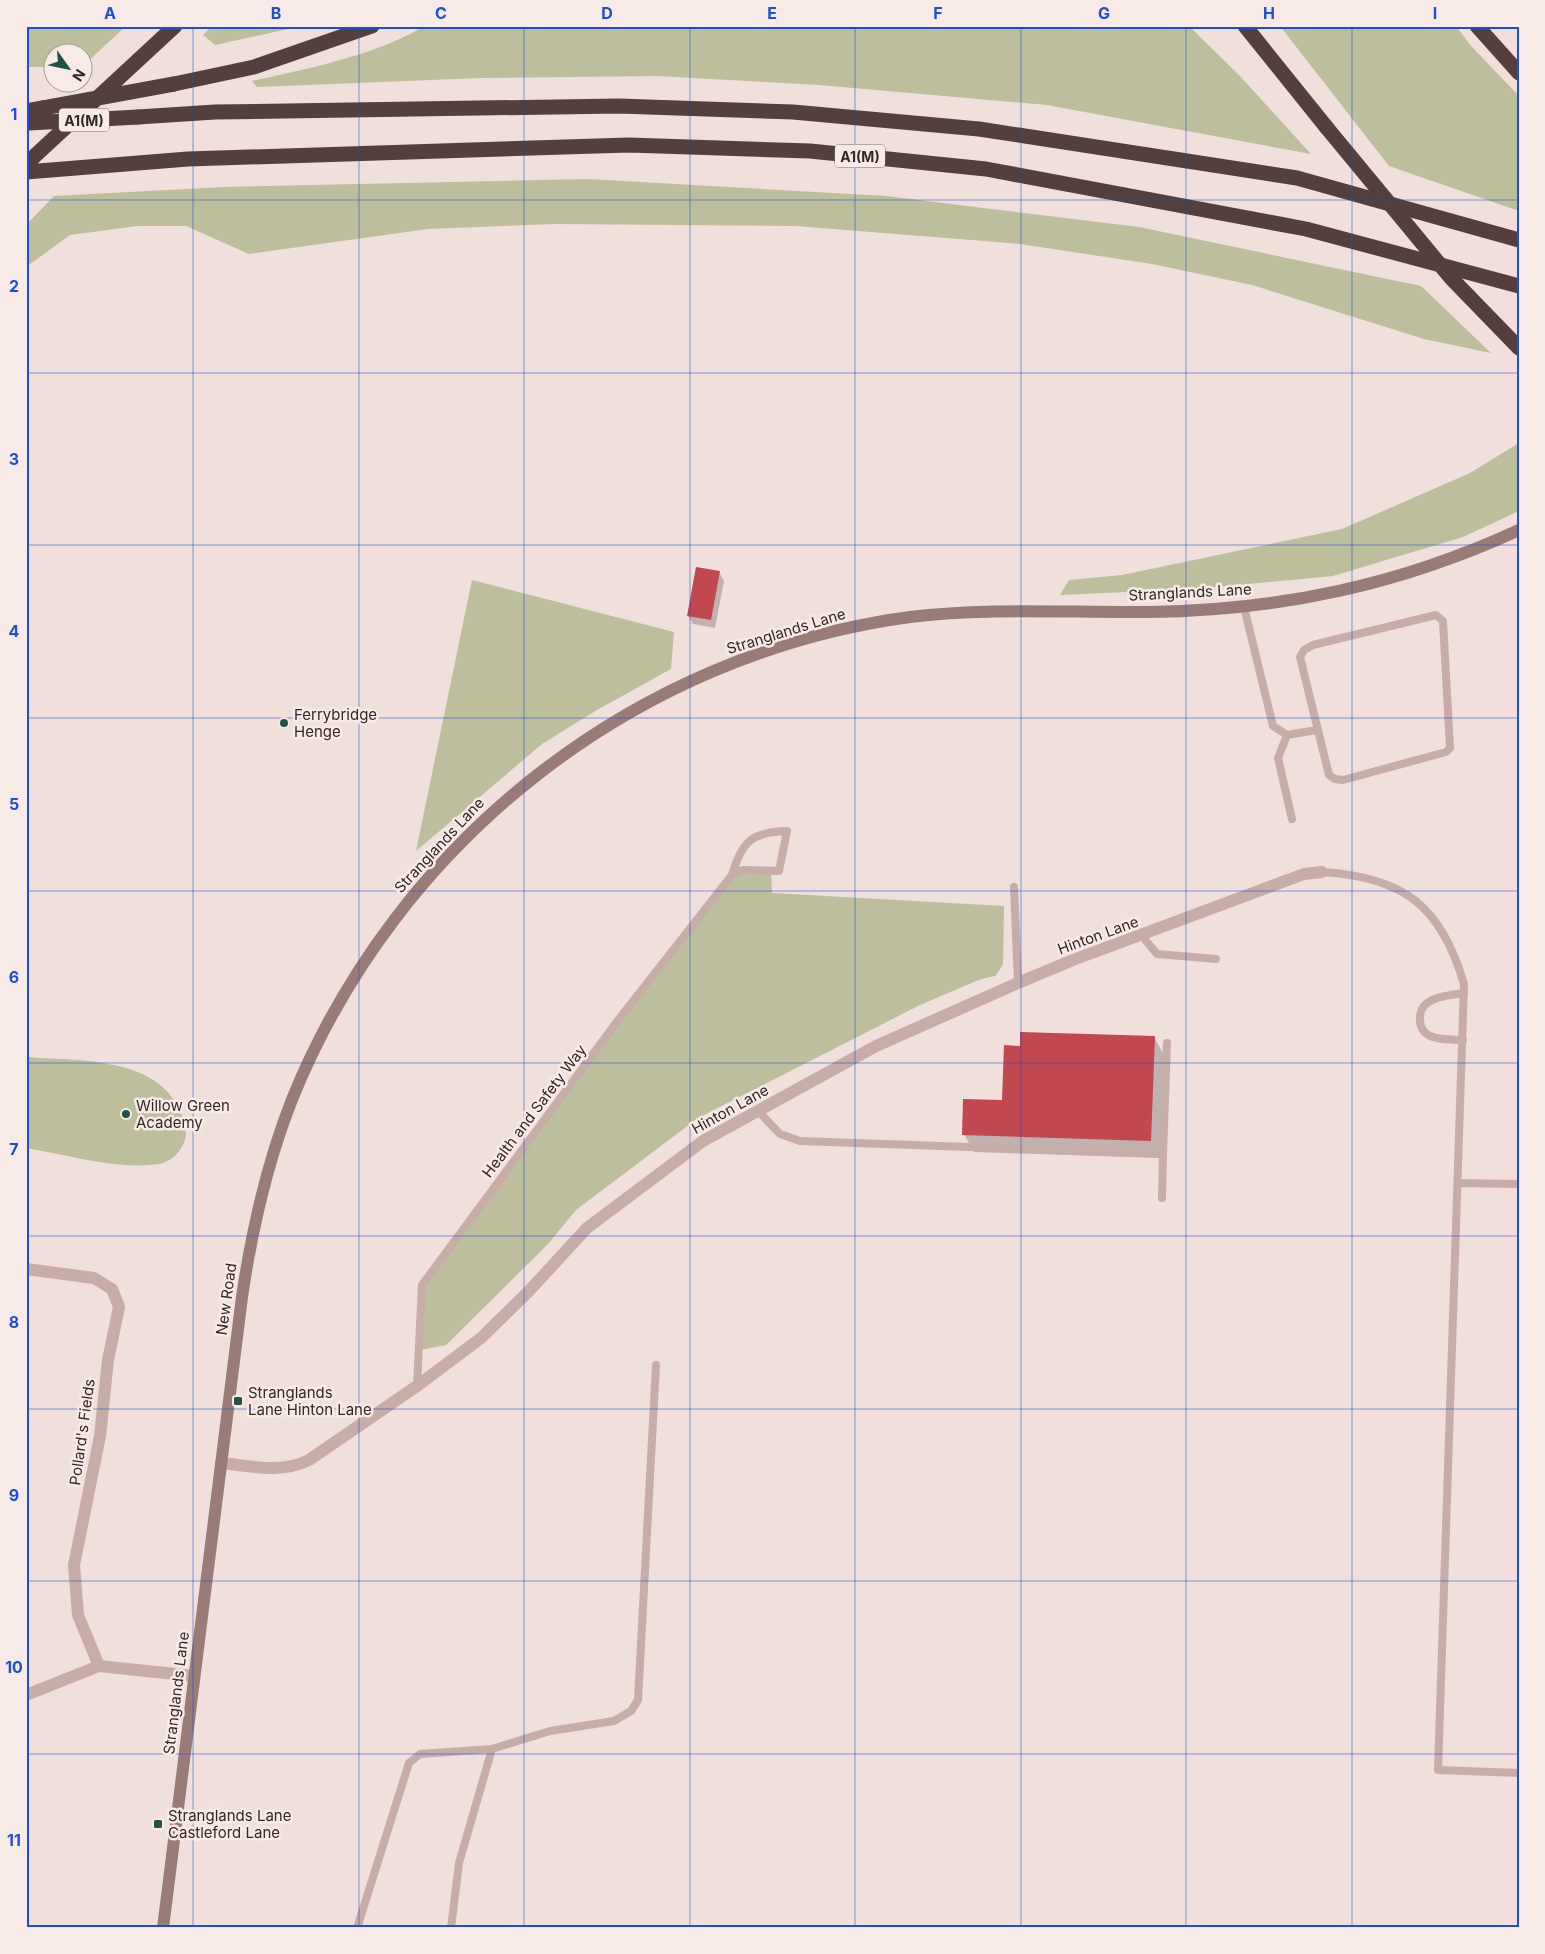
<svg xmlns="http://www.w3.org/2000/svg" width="1545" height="1954" font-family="Inter,sans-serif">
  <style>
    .green { fill: #bdbe9b }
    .shadow { fill: #0003 }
    .building { fill: #c0484e }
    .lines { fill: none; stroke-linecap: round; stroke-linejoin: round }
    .lane { stroke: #c8aca7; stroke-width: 8 }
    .street { stroke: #c8aca7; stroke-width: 12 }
    .secondary { stroke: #9b7b78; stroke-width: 12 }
    .highway { stroke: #553f3e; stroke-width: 15 }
    .highway-bridge { stroke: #553f3e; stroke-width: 15 }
    .grid { fill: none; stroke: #1d4ed8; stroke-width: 1; stroke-opacity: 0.55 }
    .poi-dot { fill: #1f5447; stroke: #f8eae6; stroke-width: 2 }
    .labels { text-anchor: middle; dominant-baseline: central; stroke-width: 5; stroke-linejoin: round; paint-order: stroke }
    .shield { fill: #f8eae6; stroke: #6f6260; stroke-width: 1 }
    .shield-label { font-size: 14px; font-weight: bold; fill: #342727 }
    .street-label { font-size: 15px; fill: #342727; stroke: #f8eae6 }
    .poi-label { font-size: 15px; fill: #342727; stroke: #f8eae6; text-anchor: start }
    .neatline { fill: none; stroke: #1d4ed8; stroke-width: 2 }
    .grid-label { font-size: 16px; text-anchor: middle; font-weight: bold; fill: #1d4ed8 }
  </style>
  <rect width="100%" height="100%" fill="#f0dfda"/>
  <path class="green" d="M 26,26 L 126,26 L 83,66 L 82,52 L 52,52 L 52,67 L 26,67 Z
    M 212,26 L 302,26 L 215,45 L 203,35 Z
    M 425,26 L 1189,26 L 1239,75 L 1311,154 L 1047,105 L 819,85 L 658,76 L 481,78 L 257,87 L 252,81 C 311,68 373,56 425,26 Z
    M 1280,26 L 1456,26 L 1471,46 L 1519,96 L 1519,211 L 1389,166 Z
    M 588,179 L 886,196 L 1139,227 L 1421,286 L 1491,353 L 1424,339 L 1252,285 L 1152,264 L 1020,244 L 796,226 L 555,224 L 428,229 L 249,254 L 186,226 L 137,226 L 70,235 L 26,267 L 26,225 L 54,196 L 224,187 Z
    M 1519,443 L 1519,511 L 1463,537 L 1333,576 L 1194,589 L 1060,595 L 1069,580 L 1122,575 L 1342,529 L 1470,473 Z
    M 472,580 L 674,632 L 671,669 L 597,710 L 542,744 L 416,851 Z
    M 751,870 L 771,871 L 772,893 L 1004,906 L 1003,965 L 995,976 L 981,979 L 920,1005 L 698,1118 L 576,1210 L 548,1244 L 446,1345 L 420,1350 L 422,1285 L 732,875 Z
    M 26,1057 C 75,1061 153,1056 178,1107 C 183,1117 188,1129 185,1140 C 181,1152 171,1162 159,1164 C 116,1170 69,1155 26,1148 Z"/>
  <path class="shadow" d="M 719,572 L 724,581 L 715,628 L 693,624 L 688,616 Z
    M 1154,1037 L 1164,1055 L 1161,1158 L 974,1152 L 964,1134 L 1003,1101 L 1021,1047 Z
    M 1519,1671 L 1519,1743 L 1517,1740 Z"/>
  <path class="building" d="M 696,567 L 720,571 L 711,620 L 687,616 Z
    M 1020,1032 L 1155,1036 L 1151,1141 L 962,1135 L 963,1099 L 1002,1100 L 1004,1045 L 1020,1046 Z"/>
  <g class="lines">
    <path class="lane" d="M 1244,607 L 1273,726 L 1287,735 L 1317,730
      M 1436,615 L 1443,621 L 1450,748 L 1446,752 L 1343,780 L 1335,779 L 1329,775 L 1300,657 L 1304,650 L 1313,645 Z
      M 1287,735 L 1278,758 L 1292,819
      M 1322,872 C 1403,877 1441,905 1464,984 L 1438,1770 L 1519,1773
      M 1014,887 L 1018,983
      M 1142,936 L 1157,954 L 1216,959
      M 1463,1040 C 1446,1039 1419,1042 1420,1018 C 1420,1012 1421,1008 1426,1004 C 1435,996 1452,995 1464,993
      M 759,1112 L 780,1134 L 800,1141 L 1163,1154 L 1167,1043
      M 1459,1183 L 1519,1184
      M 1162,1198 L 1163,1154
      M 417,1386 L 422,1285 L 619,1019 L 732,875 C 742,841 752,832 787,831 L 779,871 L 742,870 L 732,875
      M 492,1749 L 550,1731 L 614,1721 L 631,1711 L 638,1700 L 656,1365
      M 357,1928 L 409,1763 L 420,1754 L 492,1749 L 459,1863 L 451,1928"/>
    <path class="street" d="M 26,1269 L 94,1278 L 112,1289 L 119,1307 L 108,1360 L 100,1436 L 74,1565 L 78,1615 L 99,1666
      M 221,1463 C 251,1466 281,1474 309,1460 L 417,1386 L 481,1338 L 528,1292 L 587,1228 L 703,1141 L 876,1046 L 1018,983 L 1073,960 L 1304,874 L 1322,872
      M 26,1695 L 99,1666 L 194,1676"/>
    <path class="secondary" d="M 163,1928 L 242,1297 C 252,1229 267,1162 293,1097 C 398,840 635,654 910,617 C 990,607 1070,613 1150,612 C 1281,610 1400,585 1519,530"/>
    <path class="highway" d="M 1245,26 L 1327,128
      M 1477,26 L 1519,73
      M 174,84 L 254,67 L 372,26
      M 26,111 L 43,108
      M 138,117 L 215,112 L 619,106 L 793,112 L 979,129 L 1297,178 L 1519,240
      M 26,164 L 175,26
      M 26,172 L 188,159 L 629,145 L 810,151 L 986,169 L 1306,229 L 1519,286"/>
    <path class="highway-bridge" d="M 43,108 L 174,84
      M 29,123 L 138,117
      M 1327,128 L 1451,278 L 1519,348"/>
  </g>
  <path class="grid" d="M 193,26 L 193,1928M 359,26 L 359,1928M 524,26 L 524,1928M 690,26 L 690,1928M 855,26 L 855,1928M 1021,26 L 1021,1928M 1186,26 L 1186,1928M 1352,26 L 1352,1928M 26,200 L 1519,200M 26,373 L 1519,373M 26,545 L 1519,545M 26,718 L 1519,718M 26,891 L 1519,891M 26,1063 L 1519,1063M 26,1236 L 1519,1236M 26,1409 L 1519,1409M 26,1581 L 1519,1581M 26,1754 L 1519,1754"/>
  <g class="poi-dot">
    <circle cx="284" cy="723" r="5"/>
    <circle cx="126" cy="1114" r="5"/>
    <rect x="233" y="1396" width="10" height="10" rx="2.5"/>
    <rect x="153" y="1819" width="10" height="10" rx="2.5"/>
  </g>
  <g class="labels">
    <g class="shield">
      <rect x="59" y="108.5" width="50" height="23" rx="4"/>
      <rect x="835" y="144.5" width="50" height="23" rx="4"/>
    </g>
    <g class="shield-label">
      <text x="84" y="120">A1(M)</text>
      <text x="860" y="156">A1(M)</text>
    </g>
    <g class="street-label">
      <text transform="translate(1190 592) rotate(-3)">Stranglands Lane</text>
      <text transform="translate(786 631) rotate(-17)">Stranglands Lane</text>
      <text transform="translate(439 845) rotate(-47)">Stranglands Lane</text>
      <text transform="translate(1098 935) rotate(-20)">Hinton Lane</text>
      <text transform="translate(730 1109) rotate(-29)">Hinton Lane</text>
      <text transform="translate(534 1111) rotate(-53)">Health and Safety Way</text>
      <text transform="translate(226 1299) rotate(-82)">New Road</text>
      <text transform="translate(82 1432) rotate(-82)">Pollard's Fields</text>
      <text transform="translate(176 1693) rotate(-83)">Stranglands Lane</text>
    </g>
    <g class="poi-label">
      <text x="294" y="714">Ferrybridge<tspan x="294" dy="17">Henge</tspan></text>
      <text x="136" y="1105">Willow Green<tspan x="136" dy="17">Academy</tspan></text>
      <text x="248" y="1392">Stranglands<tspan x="248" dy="17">Lane Hinton Lane</tspan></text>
      <text x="168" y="1815">Stranglands Lane<tspan x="168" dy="17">Castleford Lane</tspan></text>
    </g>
  </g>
  <rect width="1545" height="1954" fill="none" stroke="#f8eae6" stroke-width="55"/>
  <g transform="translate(68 68) rotate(123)"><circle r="24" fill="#f8eae6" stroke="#aa9c9a"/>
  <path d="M0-4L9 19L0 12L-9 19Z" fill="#1f5447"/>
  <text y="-8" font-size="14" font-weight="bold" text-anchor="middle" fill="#342727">N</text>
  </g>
  <rect x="28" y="28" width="1490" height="1898" class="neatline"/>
  <g class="grid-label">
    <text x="110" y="19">A</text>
    <text x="276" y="19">B</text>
    <text x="441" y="19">C</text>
    <text x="607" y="19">D</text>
    <text x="772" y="19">E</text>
    <text x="938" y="19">F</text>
    <text x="1104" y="19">G</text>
    <text x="1269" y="19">H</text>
    <text x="1435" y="19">I</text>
    <text x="14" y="120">1</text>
    <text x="14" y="292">2</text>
    <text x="14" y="465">3</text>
    <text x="14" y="637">4</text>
    <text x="14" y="810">5</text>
    <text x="14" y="983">6</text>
    <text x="14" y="1155">7</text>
    <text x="14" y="1328">8</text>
    <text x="14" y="1501">9</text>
    <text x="14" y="1673">10</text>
    <text x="14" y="1846">11</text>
  </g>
</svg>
